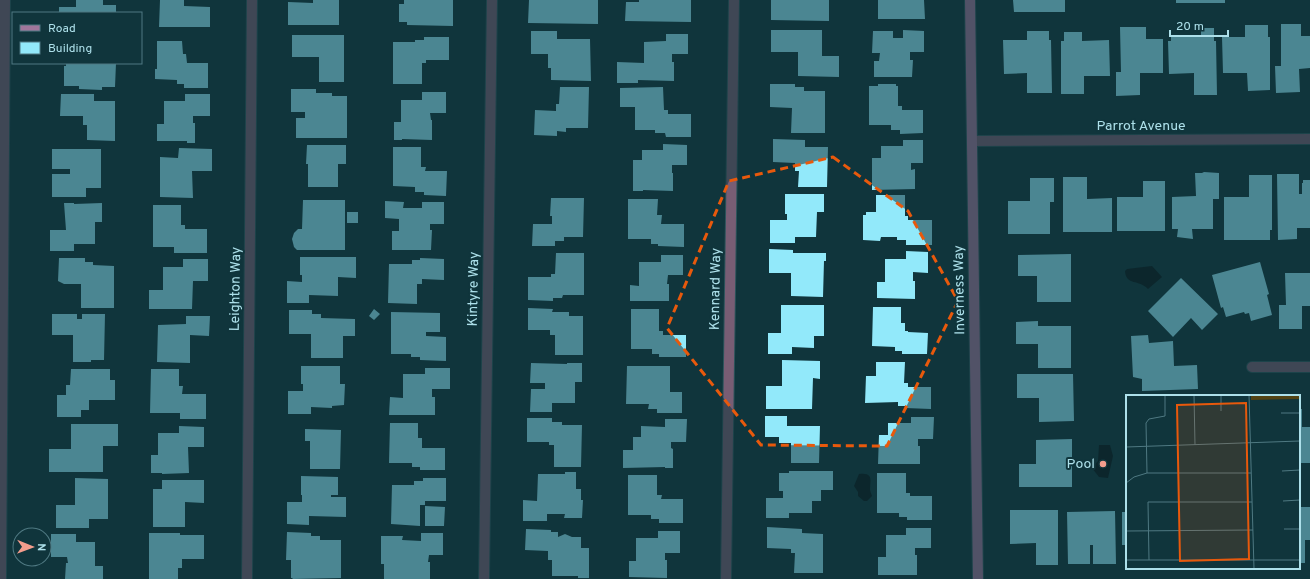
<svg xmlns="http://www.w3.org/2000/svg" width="1310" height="579" font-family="Overpass,sans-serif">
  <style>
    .water { fill: #071619 }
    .building { fill: #92e9fa }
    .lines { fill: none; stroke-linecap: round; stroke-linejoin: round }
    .street-casing { stroke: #2c545b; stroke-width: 12 }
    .secondary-casing { stroke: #2c545b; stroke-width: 12 }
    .street { stroke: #785d74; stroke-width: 10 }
    .secondary { stroke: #a0769b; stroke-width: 10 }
    .marked { fill: none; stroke: #e8590c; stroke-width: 3; stroke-dasharray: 8 5; stroke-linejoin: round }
    .poi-dot { fill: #f49d8d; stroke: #10353c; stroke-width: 1.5 }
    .labels { text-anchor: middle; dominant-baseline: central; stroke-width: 4; stroke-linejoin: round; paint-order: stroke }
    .street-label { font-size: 14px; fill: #ade0ea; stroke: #10353c }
    .poi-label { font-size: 14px; fill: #ade0ea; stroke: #10353c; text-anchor: end }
    .inset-road { fill: none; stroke: #4f7982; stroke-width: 1 }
    .view { fill: #e8590c; fill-opacity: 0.15; stroke: #e8590c; stroke-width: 2 }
    .inset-edge { fill: none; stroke: #ade0ea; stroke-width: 2 }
  </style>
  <rect width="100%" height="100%" fill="#10353c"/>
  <path class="water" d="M 1152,266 L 1162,277 L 1148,289 C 1139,279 1126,286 1125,271 L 1127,269 Z
    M 1099,445 L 1110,445 L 1113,456 L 1108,478 L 1099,477 L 1092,468 L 1098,461 Z
    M 859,474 C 874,472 870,481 870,489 C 870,491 871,493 872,496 L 867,501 L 864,501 L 858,496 L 858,492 L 854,486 Z"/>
  <path class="building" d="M 76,0 L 103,0 L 103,5 L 116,5 L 116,13 L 59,13 L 59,7 L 76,7 Z
    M 160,0 L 184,0 L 184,6 L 210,7 L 210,27 L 159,27 Z
    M 313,0 L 339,0 L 339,25 L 288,25 L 288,2 L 313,3 Z
    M 404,0 L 453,0 L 453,26 L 407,25 L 407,22 L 399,22 L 399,4 L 404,4 Z
    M 529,0 L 598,0 L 598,24 L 528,23 Z
    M 639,0 L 691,0 L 691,22 L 625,21 L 626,2 L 639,2 Z
    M 771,0 L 829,0 L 829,21 L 771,20 Z
    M 878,0 L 924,0 L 925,19 L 878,19 Z
    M 1013,0 L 1065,0 L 1065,12 L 1014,12 Z
    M 1176,0 L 1225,0 L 1225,3 L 1176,3 Z
    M 1281,24 L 1301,24 L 1301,36 L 1310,36 L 1310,68 L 1299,69 L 1300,92 L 1276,93 L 1275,66 L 1281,66 Z
    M 1245,25 L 1268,25 L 1268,37 L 1270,37 L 1270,90 L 1248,91 L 1247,73 L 1223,73 L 1222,37 L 1245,37 Z
    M 1120,27 L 1146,27 L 1146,39 L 1163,39 L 1163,73 L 1140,73 L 1140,95 L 1116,96 L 1116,72 L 1121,72 Z
    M 1201,28 L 1214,28 L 1214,41 L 1216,41 L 1217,95 L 1194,95 L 1194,73 L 1169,74 L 1168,41 L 1171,41 L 1171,36 L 1201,36 Z
    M 771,30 L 822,30 L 822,56 L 839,56 L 839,77 L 798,76 L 798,52 L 771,52 Z
    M 903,30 L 924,31 L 924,52 L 910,52 L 910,60 L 913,60 L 912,77 L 874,77 L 874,61 L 879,61 L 880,53 L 872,53 L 873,31 L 893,31 L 893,38 L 903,38 Z
    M 531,31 L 557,31 L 557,39 L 590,39 L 591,81 L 551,80 L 551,68 L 548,68 L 548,54 L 531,54 Z
    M 1027,31 L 1049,31 L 1049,40 L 1051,40 L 1052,93 L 1027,93 L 1027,73 L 1004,74 L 1003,40 L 1027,40 Z
    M 1064,32 L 1082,32 L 1082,41 L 1109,40 L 1110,76 L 1084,76 L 1084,94 L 1061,94 L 1061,41 L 1064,41 Z
    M 666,34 L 688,34 L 688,54 L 672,54 L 672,62 L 674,62 L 674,81 L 638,80 L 638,83 L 617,83 L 617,62 L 644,63 L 644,42 L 666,41 Z
    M 292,35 L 344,35 L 344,82 L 319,82 L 319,57 L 292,57 Z
    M 424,37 L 449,37 L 449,60 L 426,60 L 426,63 L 422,63 L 422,84 L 393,84 L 393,42 L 415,42 L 415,40 L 424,40 Z
    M 157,41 L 182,41 L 183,54 L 186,54 L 187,63 L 208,63 L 208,88 L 184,88 L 184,84 L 177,84 L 177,80 L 155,79 L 155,69 L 157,69 Z
    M 66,63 L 116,63 L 115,87 L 102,87 L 102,90 L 79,89 L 79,86 L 64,86 L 64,66 L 66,66 Z
    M 770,84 L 795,84 L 795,87 L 804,87 L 804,91 L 825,91 L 825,133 L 791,133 L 792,108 L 770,107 Z
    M 878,84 L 896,84 L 896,86 L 898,86 L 898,106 L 902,106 L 902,110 L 923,110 L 923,133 L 900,134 L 900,130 L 891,130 L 891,125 L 869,125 L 869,86 L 878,86 Z
    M 560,87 L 589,87 L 588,128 L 566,128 L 566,132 L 557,131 L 557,136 L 534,135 L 535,110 L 556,111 L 556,104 L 559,104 Z
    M 663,87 L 664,110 L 668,110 L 668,114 L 691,114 L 691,137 L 666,137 L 665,133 L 655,133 L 655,130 L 635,130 L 635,107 L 620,107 L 620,88 Z
    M 291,89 L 316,89 L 316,93 L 332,93 L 332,96 L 347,96 L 347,138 L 296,138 L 296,118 L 305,118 L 305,112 L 291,112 Z
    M 422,92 L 446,92 L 446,113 L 430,113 L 431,120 L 432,120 L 432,140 L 402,139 L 402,140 L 394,140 L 394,122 L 401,122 L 401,100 L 422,100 Z
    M 61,94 L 94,94 L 94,101 L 115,101 L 115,141 L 87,140 L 87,125 L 83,125 L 83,116 L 60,116 Z
    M 185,94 L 210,94 L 210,116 L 193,116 L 193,123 L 195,123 L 195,143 L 187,143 L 187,141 L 157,141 L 157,124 L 164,124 L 164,101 L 185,101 Z
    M 773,139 L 805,140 L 805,147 L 828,147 L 827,187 L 798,187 L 799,171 L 795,171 L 795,163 L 773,162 Z
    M 903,140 L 923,140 L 923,163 L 911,163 L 911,170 L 915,169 L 915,189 L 872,190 L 872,158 L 881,158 L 881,146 L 903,146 Z
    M 663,144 L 687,145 L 687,165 L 672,165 L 672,173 L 673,173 L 673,191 L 643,190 L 643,191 L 633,191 L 633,160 L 642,160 L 642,150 L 663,150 Z
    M 307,145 L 346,145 L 346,164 L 338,164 L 338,187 L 308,187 L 308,164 L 306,164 Z
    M 393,147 L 421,147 L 421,167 L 426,167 L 425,171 L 447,171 L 446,196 L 424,195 L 424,192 L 415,192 L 415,187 L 393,186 Z
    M 179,148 L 212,149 L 212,171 L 192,171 L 193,198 L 160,197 L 160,157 L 178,158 Z
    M 52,149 L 101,149 L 101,188 L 86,188 L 86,197 L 52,197 L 52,174 L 70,174 L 70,169 L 52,169 Z
    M 1204,172 L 1219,173 L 1219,199 L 1213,199 L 1213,229 L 1192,229 L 1193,239 L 1177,237 L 1178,229 L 1172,229 L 1172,197 L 1196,196 L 1195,173 L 1202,173 Z
    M 1277,174 L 1299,174 L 1299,194 L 1302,194 L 1302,183 L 1303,183 L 1303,180 L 1310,180 L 1310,228 L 1297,228 L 1297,239 L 1278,240 Z
    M 1249,175 L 1272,175 L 1272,230 L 1270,230 L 1270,240 L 1224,240 L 1224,197 L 1249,197 Z
    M 1063,177 L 1087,177 L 1087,199 L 1112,198 L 1112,232 L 1063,232 Z
    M 1030,178 L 1054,178 L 1054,202 L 1050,202 L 1050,234 L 1008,234 L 1008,201 L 1030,201 Z
    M 1143,181 L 1165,181 L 1165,231 L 1117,231 L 1117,197 L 1143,197 Z
    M 785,194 L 824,194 L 824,212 L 817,212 L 816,237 L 795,237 L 795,243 L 770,243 L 770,220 L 787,220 L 787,214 L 785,214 Z
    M 876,195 L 905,195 L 905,216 L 908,216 L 908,220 L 932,220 L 932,245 L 906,245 L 906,240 L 897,240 L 897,237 L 881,237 L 880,241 L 863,240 L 863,215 L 866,215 L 866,212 L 876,212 Z
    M 551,198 L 584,198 L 583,237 L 564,237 L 564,241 L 555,241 L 555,246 L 532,246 L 533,224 L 552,224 L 552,216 L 550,216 Z
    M 628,199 L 658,199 L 657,215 L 662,215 L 661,224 L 684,224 L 684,247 L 658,246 L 658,244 L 651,244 L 651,239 L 628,239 Z
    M 303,200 L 345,200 L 345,250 L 297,250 L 294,247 L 292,239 L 294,233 L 298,229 L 302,229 Z
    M 385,201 L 404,202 L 403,208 L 422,208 L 422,202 L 444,202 L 444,224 L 430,224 L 430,230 L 432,230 L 431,250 L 392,250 L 392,231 L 399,231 L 399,219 L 385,218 Z
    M 64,203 L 74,203 L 74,204 L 102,203 L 102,222 L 95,222 L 95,244 L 74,244 L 74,251 L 50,251 L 50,230 L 66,230 Z
    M 153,205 L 181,205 L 181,225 L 185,225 L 185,229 L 207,229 L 207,253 L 174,253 L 174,247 L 153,247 Z
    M 347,212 L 358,212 L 358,223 L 347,223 Z
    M 769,249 L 793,250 L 793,253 L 826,253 L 826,261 L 824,261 L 823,297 L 791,296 L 791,273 L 769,273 Z
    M 906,251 L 928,252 L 928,273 L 913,272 L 913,281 L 915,281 L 915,299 L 877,298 L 877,282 L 885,282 L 885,259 L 906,259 Z
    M 556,253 L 584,253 L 584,295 L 563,295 L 562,298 L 553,298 L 553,301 L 528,300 L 528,277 L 551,277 L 551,274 L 555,274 Z
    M 1071,254 L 1071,302 L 1037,302 L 1037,276 L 1018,276 L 1018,255 Z
    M 661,255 L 683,255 L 683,275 L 668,275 L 667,284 L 669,284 L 669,301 L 630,301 L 630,285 L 639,286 L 639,262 L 661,262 Z
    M 300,257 L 356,257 L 356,278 L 338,277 L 338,296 L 309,295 L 309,303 L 287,303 L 287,281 L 302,282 L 302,275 L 300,275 Z
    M 59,258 L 85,258 L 85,262 L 93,262 L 93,265 L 114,266 L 114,308 L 81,308 L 81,284 L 64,284 L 58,281 Z
    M 420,258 L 444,259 L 444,280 L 422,279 L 422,284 L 417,284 L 417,304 L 388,303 L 389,264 L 412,264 L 412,260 L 420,260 Z
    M 183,259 L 208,259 L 208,281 L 193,281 L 192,309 L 149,309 L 149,290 L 163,290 L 163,267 L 183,267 Z
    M 1260,262 L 1269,294 L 1267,295 L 1272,315 L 1251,321 L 1249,313 L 1245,314 L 1244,312 L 1226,317 L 1223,307 L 1221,308 L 1212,275 Z
    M 1285,273 L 1310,273 L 1310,306 L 1302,306 L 1302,329 L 1279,329 L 1279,305 L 1286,305 Z
    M 1181,278 L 1218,314 L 1202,330 L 1191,318 L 1173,337 L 1148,311 Z
    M 781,305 L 824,305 L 824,336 L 814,336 L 814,348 L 792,347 L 792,354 L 768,354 L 768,333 L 781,333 Z
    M 873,307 L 901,307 L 901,323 L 905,323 L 905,331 L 908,331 L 908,332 L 928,333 L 927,354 L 902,354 L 902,351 L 895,351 L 895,347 L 872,346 Z
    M 528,308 L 553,309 L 552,312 L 569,312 L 569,316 L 583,316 L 583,355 L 555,355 L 555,335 L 550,335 L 550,330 L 528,330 Z
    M 374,309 L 380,314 L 374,320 L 369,316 Z
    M 631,309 L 659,309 L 659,331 L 663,331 L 663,335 L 686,335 L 686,357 L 659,357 L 659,354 L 652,354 L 652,349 L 631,349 Z
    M 289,310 L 312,310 L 312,314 L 321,314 L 321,318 L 355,319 L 355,336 L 343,336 L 343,358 L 311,358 L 311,334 L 289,334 Z
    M 391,312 L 440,313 L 440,332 L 426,332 L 426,336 L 446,337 L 446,361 L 420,360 L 420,357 L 411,357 L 411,354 L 391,354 Z
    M 52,314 L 77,314 L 77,319 L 82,319 L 82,314 L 105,314 L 104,360 L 91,360 L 91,362 L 73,362 L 73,335 L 52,335 Z
    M 186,316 L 210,316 L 209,336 L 190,335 L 190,363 L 157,362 L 158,325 L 186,324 Z
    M 1038,321 L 1038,326 L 1071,326 L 1071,368 L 1038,368 L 1038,344 L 1016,344 L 1016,322 Z
    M 1148,335 L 1149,343 L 1173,341 L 1174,366 L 1197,365 L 1198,389 L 1142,391 L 1142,379 L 1133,377 L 1131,336 Z
    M 782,360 L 820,361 L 820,379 L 813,378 L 812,409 L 766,409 L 766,386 L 782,386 Z
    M 876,362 L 905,362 L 904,383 L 908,383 L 908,387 L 931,387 L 931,409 L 905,408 L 905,406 L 898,406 L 898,402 L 865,403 L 866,376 L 876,376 Z
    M 531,363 L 567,364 L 567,363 L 582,363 L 582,382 L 575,382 L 575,403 L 552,403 L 552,412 L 530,412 L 531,389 L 545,389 L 545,383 L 530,383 Z
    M 301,366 L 340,366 L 340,384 L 345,384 L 344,405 L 332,406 L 332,408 L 311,407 L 311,414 L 288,414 L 288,391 L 303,391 L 303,384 L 301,384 Z
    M 627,366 L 670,366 L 670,392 L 682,392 L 682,413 L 657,413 L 657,409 L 648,409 L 649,404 L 626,404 Z
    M 425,368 L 450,368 L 450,389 L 432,389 L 432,397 L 435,397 L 435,415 L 389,415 L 390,397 L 403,398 L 403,374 L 425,374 Z
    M 71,369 L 110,369 L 110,380 L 115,380 L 115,400 L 89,400 L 89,410 L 81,410 L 81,417 L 57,417 L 57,395 L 66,395 L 66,385 L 70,385 Z
    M 151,369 L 179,369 L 179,386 L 183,386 L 182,394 L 206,394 L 206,419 L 180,419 L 180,413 L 150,413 Z
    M 1017,374 L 1073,374 L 1074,421 L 1039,422 L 1039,398 L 1017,398 Z
    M 1299,409 L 1302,409 L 1302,427 L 1310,427 L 1310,463 L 1299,463 Z
    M 765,416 L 787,416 L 787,426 L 820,426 L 819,463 L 791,463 L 791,443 L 779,443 L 779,437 L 765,437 Z
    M 911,417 L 934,417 L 933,439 L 918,439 L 918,446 L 920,446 L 920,464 L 878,464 L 879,435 L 888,435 L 888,423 L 911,423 Z
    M 527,418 L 552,418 L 552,422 L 562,422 L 562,425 L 582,425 L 581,467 L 554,467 L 554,445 L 549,445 L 549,442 L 527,442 Z
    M 665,419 L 687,419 L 686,442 L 671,442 L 671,448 L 673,449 L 673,468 L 665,468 L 665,467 L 623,468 L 623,450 L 633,450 L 633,437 L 641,437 L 641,426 L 665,427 Z
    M 390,423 L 418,423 L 418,438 L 422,438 L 422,448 L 445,448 L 445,470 L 420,470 L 420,467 L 412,467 L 412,463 L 389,463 Z
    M 71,424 L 118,424 L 118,446 L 103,446 L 103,472 L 49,472 L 49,449 L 71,449 Z
    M 179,426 L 204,427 L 204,447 L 188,447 L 189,473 L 162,474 L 162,473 L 151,473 L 151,455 L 158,455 L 158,433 L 179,433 Z
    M 305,429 L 341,430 L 340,469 L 310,469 L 310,441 L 305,441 Z
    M 1072,439 L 1072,487 L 1019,487 L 1019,464 L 1036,464 L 1036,440 Z
    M 789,471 L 833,471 L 833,490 L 821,490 L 821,501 L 812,501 L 812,513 L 789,513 L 789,518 L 766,518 L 766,498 L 783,498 L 783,491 L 779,491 L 779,473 L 789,473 Z
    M 565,472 L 576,472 L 576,489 L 581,489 L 581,500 L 583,500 L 582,518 L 564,518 L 565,514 L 547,514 L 547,521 L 523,521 L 523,500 L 537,501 L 538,474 L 565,474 Z
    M 877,473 L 906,473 L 906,493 L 910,493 L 910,496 L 932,496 L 932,520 L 907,520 L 907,517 L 899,517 L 899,513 L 877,513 Z
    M 628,475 L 657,475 L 657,495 L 662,495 L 661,499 L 683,499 L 683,523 L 659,523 L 659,519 L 651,519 L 651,515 L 628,515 Z
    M 301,476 L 338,477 L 338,495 L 331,495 L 331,497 L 346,497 L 346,517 L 309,516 L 309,525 L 287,524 L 287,502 L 302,502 L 302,495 L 301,495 Z
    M 75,478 L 108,479 L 108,519 L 89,519 L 89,528 L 56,528 L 56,505 L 75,505 Z
    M 423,478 L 446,478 L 446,501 L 425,501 L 425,505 L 420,505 L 420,526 L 391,524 L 392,485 L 414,485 L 414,481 L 423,481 Z
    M 162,480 L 204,480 L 204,503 L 185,502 L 185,527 L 153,527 L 153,489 L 162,489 Z
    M 425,506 L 445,507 L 444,526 L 425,526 Z
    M 1299,507 L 1310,507 L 1310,540 L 1305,540 L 1305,563 L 1299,563 Z
    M 1010,510 L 1058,510 L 1058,565 L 1036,565 L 1036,543 L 1010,544 Z
    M 1115,511 L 1116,564 L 1093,564 L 1093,545 L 1090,545 L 1090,564 L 1068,564 L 1067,512 Z
    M 1122,512 L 1127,512 L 1127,545 L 1122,545 Z
    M 767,527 L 802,529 L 802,533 L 823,534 L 823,573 L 794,573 L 795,553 L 791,553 L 791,549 L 767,548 Z
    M 906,528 L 931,528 L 931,548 L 915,548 L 915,555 L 917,555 L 917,575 L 878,575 L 878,557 L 886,557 L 886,535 L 906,535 Z
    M 526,529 L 551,530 L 551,532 L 558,532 L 558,537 L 565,534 L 572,537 L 581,537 L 581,548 L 589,548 L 589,578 L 578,578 L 578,576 L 552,576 L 552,560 L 548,560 L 548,551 L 525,550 Z
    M 658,531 L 680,531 L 680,553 L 665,553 L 665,560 L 667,560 L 667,578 L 629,577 L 629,561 L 636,561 L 636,538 L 658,538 Z
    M 287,532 L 311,533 L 311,536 L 320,536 L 320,540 L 341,540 L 341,578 L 292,579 L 293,578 L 291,578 L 291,560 L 286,560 Z
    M 149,533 L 180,533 L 180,535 L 204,535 L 204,559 L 182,559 L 182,568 L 178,568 L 178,579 L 149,579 Z
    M 421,533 L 443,533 L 443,555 L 429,555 L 428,562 L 430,562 L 430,579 L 384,579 L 384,564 L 381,564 L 381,536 L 403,536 L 402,540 L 421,541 Z
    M 51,534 L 76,534 L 76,542 L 95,542 L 95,566 L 103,566 L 103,579 L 65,579 L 66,563 L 68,563 L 67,557 L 51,557 Z"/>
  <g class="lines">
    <defs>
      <path id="street" d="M 972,141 L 1310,139
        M 1252,367 L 1310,367
        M 1,579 L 5,0
        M 247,579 L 252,0
        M 484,579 L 492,0
        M 726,579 L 734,0"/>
      <path id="secondary" d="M 970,0 L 978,579"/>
    </defs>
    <use href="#street" class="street-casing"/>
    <use href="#secondary" class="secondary-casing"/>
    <use href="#street" class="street"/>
    <use href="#secondary" class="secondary"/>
  </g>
  <path d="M0 0H1310V579H0ZM 833,157 L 908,211 L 958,301 L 887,446 L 761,445 L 667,328 L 729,181 Z" fill="#10353c" fill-opacity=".55" fill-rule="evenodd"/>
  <path class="marked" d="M 833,157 L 908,211 L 958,301 L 887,446 L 761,445 L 667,328 L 729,181 Z"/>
  <circle class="poi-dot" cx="1103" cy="464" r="4"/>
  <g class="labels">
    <g class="street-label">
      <text x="1141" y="126">Parrot Avenue</text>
      <text transform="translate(236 289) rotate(-89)">Leighton Way</text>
      <text transform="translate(474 289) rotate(-89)">Kintyre Way</text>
      <text transform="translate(716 289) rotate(-89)">Kennard Way</text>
      <text transform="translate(960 290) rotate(-91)">Inverness Way</text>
    </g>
    <g class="poi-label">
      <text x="1095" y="464">Pool</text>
    </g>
  </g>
  <g transform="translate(1126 395)">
    <rect width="174" height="174" fill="#10353c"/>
    <path d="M 125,0 L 174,0 L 174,4 L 125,5 Z" fill="#524314"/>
    <path class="inset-road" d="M 68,0 L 69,50M 95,0 L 95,16M 123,0 L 128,174M 155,18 L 174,18M 0,52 L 174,46M 156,76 L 174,75M 21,78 L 20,28 L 23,24 L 39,21 L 39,0M 0,88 L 8,82 L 21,78 L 125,78M 157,106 L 174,105M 158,134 L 174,134M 0,136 L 127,135M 0,165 L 174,165M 23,165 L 22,107 L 126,107"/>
    <path class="view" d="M 120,8 L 123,164 L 54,166 L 51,10 Z"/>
    <rect width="174" height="174" class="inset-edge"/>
  </g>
  <rect x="12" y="12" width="130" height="52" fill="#10353c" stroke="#4f7982"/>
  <rect x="20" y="25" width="20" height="6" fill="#a0769b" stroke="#4f7982"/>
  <text x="48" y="32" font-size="12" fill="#ade0ea">Road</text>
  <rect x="20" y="42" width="20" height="12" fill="#92e9fa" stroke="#4f7982"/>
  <text x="48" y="52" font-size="12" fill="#ade0ea">Building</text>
  <g transform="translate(32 547) rotate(91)"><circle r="19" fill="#10353c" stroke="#4f7982"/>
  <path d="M0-3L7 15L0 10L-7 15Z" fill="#f49d8d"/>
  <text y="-6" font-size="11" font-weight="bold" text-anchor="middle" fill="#ade0ea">N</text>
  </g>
  <path d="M1170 30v6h58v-6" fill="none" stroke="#ade0ea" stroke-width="2"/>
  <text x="1176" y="30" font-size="12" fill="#ade0ea" stroke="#10353c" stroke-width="3" paint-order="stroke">20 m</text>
</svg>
